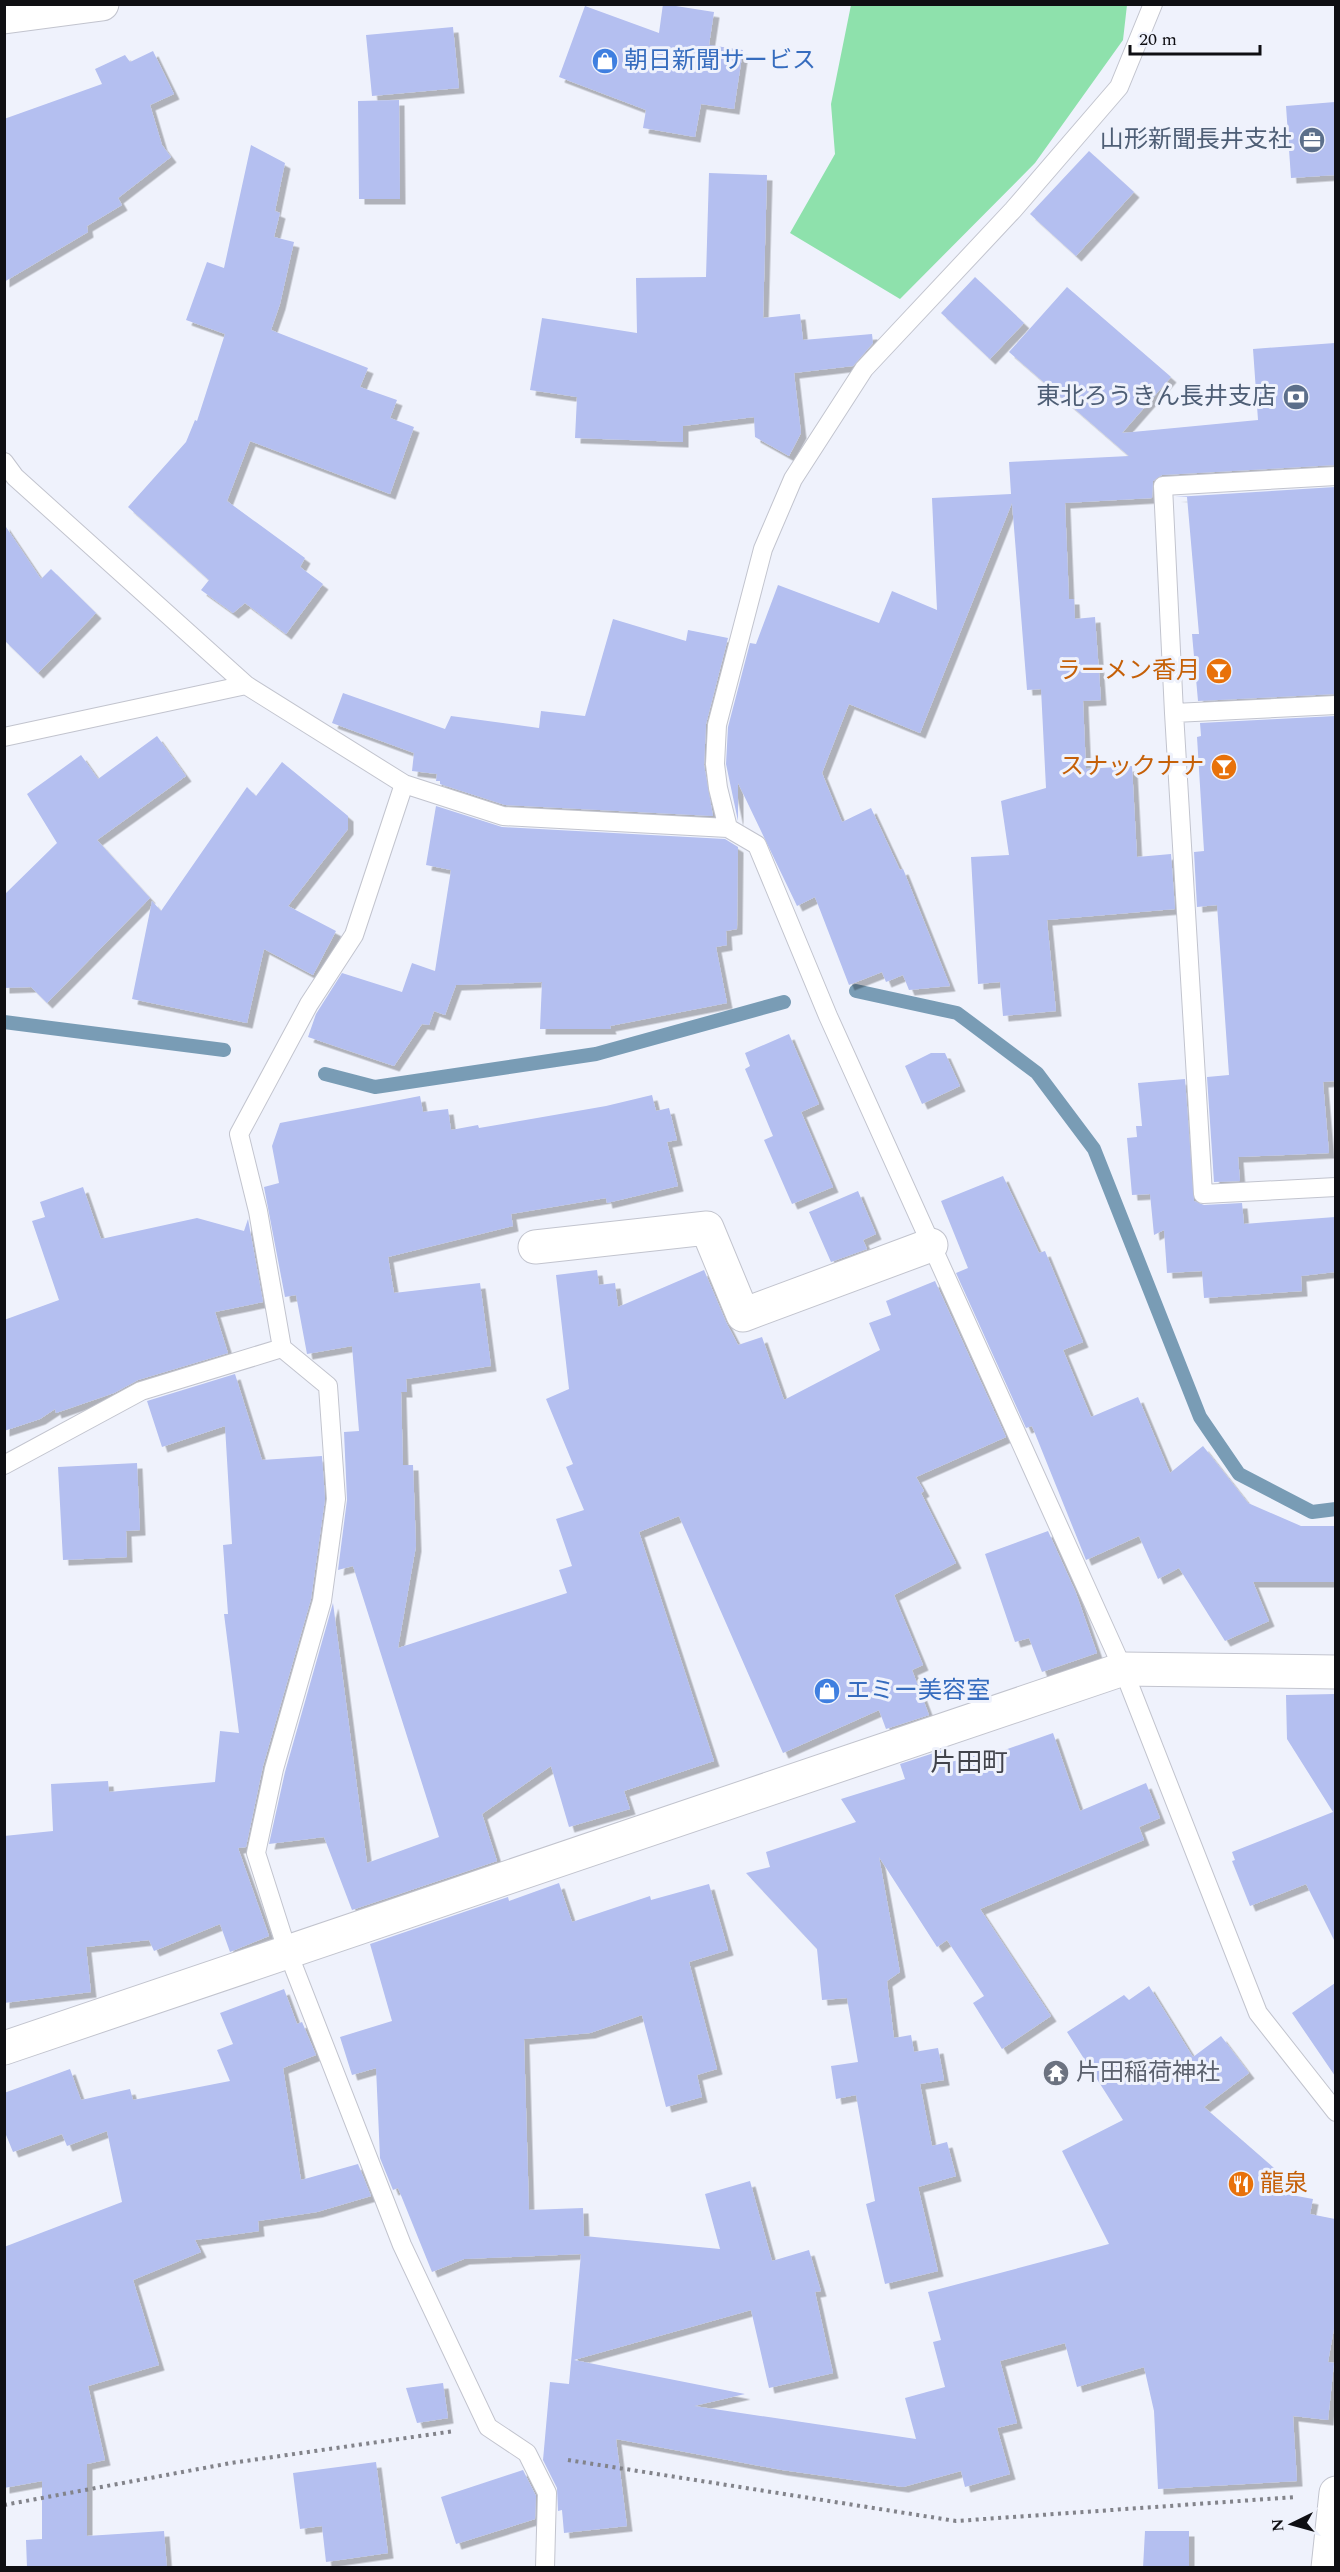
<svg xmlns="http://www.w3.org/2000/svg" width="1340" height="2572" font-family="Spectral,'Noto Sans JP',serif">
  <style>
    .green { fill: #8ee1ac }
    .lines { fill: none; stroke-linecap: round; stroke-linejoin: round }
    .stream { stroke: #799cb5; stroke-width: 14 }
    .building { fill: #b4bff0; filter: url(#shadow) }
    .service-casing { stroke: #c2c4ce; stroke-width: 20 }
    .minor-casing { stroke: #c2c4ce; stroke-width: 35 }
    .trunk-casing { stroke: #c2c4ce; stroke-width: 35 }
    .path { stroke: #82838a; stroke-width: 4; stroke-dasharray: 3 4.5; stroke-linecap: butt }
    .service { stroke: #fff; stroke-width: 18 }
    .minor { stroke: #fff; stroke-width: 33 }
    .trunk { stroke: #fff; stroke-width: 33 }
    .labels { text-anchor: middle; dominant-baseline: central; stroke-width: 6; stroke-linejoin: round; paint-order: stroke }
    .shop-label { font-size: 24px; fill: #366cbe; stroke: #eff2fc; text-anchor: start }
    .service-label { font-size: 24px; fill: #4e5e75; stroke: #eff2fc; text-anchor: end }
    .food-label { font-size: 24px; fill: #c56008; stroke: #eff2fc; text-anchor: end }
    .worship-label { font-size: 24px; fill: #5b616d; stroke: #eff2fc; text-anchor: start }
    .neighbourhood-label { font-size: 26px; fill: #42444c; stroke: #eff2fc }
  </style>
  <defs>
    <filter id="shadow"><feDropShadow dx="5.5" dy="5.5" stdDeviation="0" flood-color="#0004"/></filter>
  </defs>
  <rect width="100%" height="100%" fill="#eff2fc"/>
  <path class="green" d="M 851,5 L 1127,5 L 1123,40 L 1035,163 L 900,299 L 790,233 L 835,154 L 831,104 Z"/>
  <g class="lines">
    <path class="stream" d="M 856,991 L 957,1013 L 1037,1073 L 1094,1149 L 1200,1417 L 1239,1474 L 1312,1512 L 1336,1509
      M 4,1022 L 224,1050
      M 325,1074 L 375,1087 L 596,1054 L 784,1002"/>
  </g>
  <path class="building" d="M 663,4 L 714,12 L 709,45 L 743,50 L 734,109 L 701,104 L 695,137 L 643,128 L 646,110 L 559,77 L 585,6 L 659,33 Z
    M 453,27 L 459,88 L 372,96 L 366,35 Z
    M 153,51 L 174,94 L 150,105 L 162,145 L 171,157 L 118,198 L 122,205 L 87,226 L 88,232 L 4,282 L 4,119 L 102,84 L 95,69 L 125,55 L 130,62 Z
    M 399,100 L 400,199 L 359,199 L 358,101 Z
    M 1335,102 L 1335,175 L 1291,178 L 1286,106 Z
    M 251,145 L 285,163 L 275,211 L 280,213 L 274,237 L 294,242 L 280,304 L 271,330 L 368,368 L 360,387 L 397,400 L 390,418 L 414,427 L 390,494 L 250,441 L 227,501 L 305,558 L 300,567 L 323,584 L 286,634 L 245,603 L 233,613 L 201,590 L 209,580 L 128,507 L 186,442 L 195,420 L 197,421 L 225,334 L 186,320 L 207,262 L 224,268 Z
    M 1089,151 L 1134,192 L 1076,256 L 1030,214 Z
    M 709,173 L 767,175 L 763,318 L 800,314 L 803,340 L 872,334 L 873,343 L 853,366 L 794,373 L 801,433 L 789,456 L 755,437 L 754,417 L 683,426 L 683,442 L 575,438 L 577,397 L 530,390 L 542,318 L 637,333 L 636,278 L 706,277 Z
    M 975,277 L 1024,323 L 990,359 L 941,313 Z
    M 1067,287 L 1171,377 L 1122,433 L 1258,420 L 1253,349 L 1335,343 L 1335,465 L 1162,475 L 1153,481 L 1152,498 L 1065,503 L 1069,599 L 1074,599 L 1075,619 L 1095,617 L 1101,700 L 1083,701 L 1086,769 L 1132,766 L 1137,857 L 1171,854 L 1175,909 L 1047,920 L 1056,1011 L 1003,1016 L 1000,982 L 978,984 L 971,857 L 1009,855 L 1001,801 L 1046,788 L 1041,689 L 1027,690 L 1012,503 L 920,733 L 849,704 L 822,773 L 842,822 L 871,808 L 900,870 L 903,869 L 950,986 L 909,990 L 903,975 L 886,982 L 882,972 L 849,985 L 815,897 L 797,906 L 738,783 L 738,821 L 726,764 L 728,727 L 750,643 L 756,644 L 778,585 L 879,623 L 892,591 L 937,610 L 932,498 L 1011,494 L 1009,462 L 1129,456 L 1009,352 Z
    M 1335,487 L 1335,694 L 1198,701 L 1192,634 L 1199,634 L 1187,497 L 1175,497 Z
    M 4,524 L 41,579 L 51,569 L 96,613 L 38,673 L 4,640 Z
    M 613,619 L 686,641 L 688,630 L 728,638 L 706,724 L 704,765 L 713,816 L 505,805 L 440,784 L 440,781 L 436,781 L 437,774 L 412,771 L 414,753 L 332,723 L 343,693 L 445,729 L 451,716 L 539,728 L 541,711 L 585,716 Z
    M 1335,716 L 1335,1081 L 1323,1082 L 1329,1153 L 1238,1157 L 1240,1181 L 1214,1182 L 1207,1077 L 1229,1075 L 1217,905 L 1197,907 L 1194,852 L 1204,851 L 1197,737 L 1201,736 L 1200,723 Z
    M 157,736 L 186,776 L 97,840 L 150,898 L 47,1003 L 31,987 L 4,988 L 4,895 L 57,843 L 27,794 L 81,755 L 98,779 Z
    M 282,762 L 348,816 L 348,829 L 288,906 L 336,931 L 313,975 L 264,949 L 247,1023 L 132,999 L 152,901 L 161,911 L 247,787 L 256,796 Z
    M 436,806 L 502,827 L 725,839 L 738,847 L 737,929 L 726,931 L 727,945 L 716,947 L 727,1003 L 610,1026 L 611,1029 L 540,1029 L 542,982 L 456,985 L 445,1015 L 434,1011 L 429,1025 L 422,1024 L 394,1066 L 308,1037 L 316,1014 L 342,973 L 402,992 L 412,963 L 435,971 L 451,870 L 426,865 Z
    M 789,1034 L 819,1104 L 801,1112 L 833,1187 L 792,1204 L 764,1140 L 773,1136 L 745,1069 L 750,1066 L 745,1053 Z
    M 931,1053 L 945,1053 L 960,1086 L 922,1104 L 905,1066 Z
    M 1185,1079 L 1194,1201 L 1204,1205 L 1242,1203 L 1244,1224 L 1335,1217 L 1335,1272 L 1301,1276 L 1302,1291 L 1204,1298 L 1202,1271 L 1167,1273 L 1164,1230 L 1154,1235 L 1150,1194 L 1132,1195 L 1127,1138 L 1137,1137 L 1136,1126 L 1142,1126 L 1138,1083 Z
    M 652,1095 L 656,1111 L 669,1108 L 677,1140 L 667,1142 L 678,1186 L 607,1203 L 606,1198 L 511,1214 L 513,1226 L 388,1257 L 394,1293 L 480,1283 L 491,1366 L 406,1379 L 407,1392 L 401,1392 L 403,1465 L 413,1465 L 416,1546 L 398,1648 L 567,1593 L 559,1570 L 572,1566 L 556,1519 L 584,1510 L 566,1467 L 573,1464 L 546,1399 L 569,1389 L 556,1275 L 597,1270 L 599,1285 L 615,1283 L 618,1307 L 704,1270 L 726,1322 L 738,1345 L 762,1337 L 784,1400 L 880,1350 L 869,1323 L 891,1315 L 886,1301 L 935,1281 L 1006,1437 L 916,1477 L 924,1491 L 921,1493 L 956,1563 L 894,1595 L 923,1665 L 912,1670 L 929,1715 L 886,1729 L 879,1710 L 783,1753 L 679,1516 L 639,1532 L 714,1761 L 624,1791 L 630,1809 L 569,1827 L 551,1766 L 482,1814 L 497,1861 L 352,1910 L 324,1837 L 269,1844 L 285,1772 L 333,1603 L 367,1863 L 439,1837 L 353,1566 L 338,1570 L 347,1500 L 344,1432 L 359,1431 L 352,1346 L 307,1354 L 296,1295 L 285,1297 L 264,1187 L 279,1183 L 272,1146 L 280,1123 L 420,1096 L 423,1112 L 448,1109 L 451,1130 L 478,1125 L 479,1128 L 606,1106 Z
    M 1003,1176 L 1039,1253 L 1045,1251 L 1083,1342 L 1063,1350 L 1091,1417 L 1138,1397 L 1170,1473 L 1203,1446 L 1248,1503 L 1301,1526 L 1335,1526 L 1335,1582 L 1253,1582 L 1269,1621 L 1225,1641 L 1179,1568 L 1158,1579 L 1139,1536 L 1086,1560 L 1032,1426 L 1026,1428 L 956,1273 L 968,1268 L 941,1201 Z
    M 83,1187 L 101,1239 L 197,1218 L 244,1231 L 248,1219 L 263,1302 L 215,1312 L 228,1353 L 138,1380 L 114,1393 L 56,1413 L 55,1409 L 40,1419 L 4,1431 L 4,1320 L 59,1300 L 32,1221 L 45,1217 L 40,1202 Z
    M 858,1191 L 876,1234 L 863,1240 L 867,1249 L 831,1262 L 809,1212 Z
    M 235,1374 L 262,1460 L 322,1456 L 325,1499 L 311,1599 L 263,1766 L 246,1847 L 238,1848 L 269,1936 L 230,1952 L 220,1924 L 154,1951 L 149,1940 L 86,1947 L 91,1992 L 4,2003 L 4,1836 L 53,1831 L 51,1784 L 108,1781 L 109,1792 L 215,1782 L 220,1731 L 239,1733 L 224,1614 L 228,1614 L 223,1545 L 232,1544 L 225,1426 L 162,1447 L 147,1401 Z
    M 137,1463 L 140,1530 L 126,1531 L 127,1557 L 63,1560 L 58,1467 Z
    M 1048,1531 L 1076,1593 L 1097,1653 L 1042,1672 L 1029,1638 L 1015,1642 L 985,1554 Z
    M 1335,1694 L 1335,1942 L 1306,1884 L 1250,1906 L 1232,1861 L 1235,1860 L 1232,1852 L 1333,1812 L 1287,1739 L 1286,1695 Z
    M 1053,1733 L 1080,1811 L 1146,1783 L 1160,1818 L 1139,1827 L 1144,1840 L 980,1909 L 1051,2016 L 1002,2049 L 973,2003 L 984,1996 L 947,1940 L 937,1947 L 879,1857 L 900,1972 L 887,1981 L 894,2038 L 911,2035 L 914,2052 L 938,2048 L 944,2080 L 920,2084 L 932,2146 L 947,2142 L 956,2176 L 918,2187 L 938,2271 L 885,2284 L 866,2204 L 875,2201 L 856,2095 L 836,2099 L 831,2066 L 858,2062 L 847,1998 L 822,2000 L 817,1949 L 746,1873 L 770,1867 L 766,1852 L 856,1822 L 841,1799 L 905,1779 L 900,1764 L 943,1750 L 948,1763 L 974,1755 L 976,1760 Z
    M 559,1883 L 572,1922 L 650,1896 L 651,1900 L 709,1884 L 728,1950 L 689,1962 L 717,2069 L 697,2075 L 702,2097 L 666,2107 L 642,2015 L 590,2033 L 524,2039 L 529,2210 L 583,2208 L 584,2236 L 720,2249 L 705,2194 L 750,2181 L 772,2261 L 809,2250 L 821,2291 L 815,2292 L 833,2373 L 769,2388 L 751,2310 L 574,2360 L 745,2394 L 694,2406 L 916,2439 L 905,2398 L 945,2387 L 933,2342 L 941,2340 L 928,2292 L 1109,2244 L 1062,2151 L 1123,2120 L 1067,2032 L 1124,1995 L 1129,2000 L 1149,1986 L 1193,2057 L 1221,2036 L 1249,2073 L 1204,2107 L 1274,2168 L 1259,2189 L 1313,2199 L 1310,2214 L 1335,2219 L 1335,2323 L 1328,2362 L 1334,2363 L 1328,2420 L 1293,2416 L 1297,2481 L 1158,2489 L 1154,2411 L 1144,2367 L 1077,2387 L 1065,2343 L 1000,2361 L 1017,2423 L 997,2428 L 1010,2474 L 965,2487 L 961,2471 L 903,2487 L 782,2470 L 616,2439 L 627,2526 L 564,2533 L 562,2510 L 558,2511 L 557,2488 L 543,2460 L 550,2382 L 569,2384 L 581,2254 L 464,2259 L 432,2272 L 398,2188 L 393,2190 L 380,2158 L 376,2068 L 352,2075 L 340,2037 L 392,2021 L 370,1944 L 508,1897 L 509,1901 Z
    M 1335,1983 L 1335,2076 L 1292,2013 Z
    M 284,1989 L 297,2024 L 302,2022 L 316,2055 L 283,2068 L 301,2180 L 358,2164 L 371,2196 L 317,2212 L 258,2221 L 259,2231 L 195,2240 L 201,2252 L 133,2280 L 159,2365 L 88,2386 L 105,2460 L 87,2464 L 87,2536 L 164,2531 L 167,2568 L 27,2568 L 26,2540 L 42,2539 L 42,2481 L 4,2488 L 4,2247 L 122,2202 L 107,2131 L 67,2146 L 62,2134 L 13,2152 L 4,2130 L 4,2093 L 70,2069 L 81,2100 L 130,2089 L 133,2100 L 230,2081 L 217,2050 L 233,2044 L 220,2013 Z
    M 443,2383 L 448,2418 L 417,2423 L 406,2388 Z
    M 376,2462 L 388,2553 L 326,2562 L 322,2526 L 300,2529 L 293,2473 Z
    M 523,2470 L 536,2496 L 535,2519 L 456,2544 L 441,2497 Z
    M 1145,2531 L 1189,2531 L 1189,2568 L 1143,2568 Z"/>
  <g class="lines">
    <defs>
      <path id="service" d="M 4,462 L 15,477 L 246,685 L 404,784 L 503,816 L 728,828 L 757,845 L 828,1016 L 1123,1669 L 1258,2013 L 1336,2112
        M 1336,476 L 1163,486 L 1174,713 L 1336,705
        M 1174,713 L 1203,1194 L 1336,1187
        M 4,737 L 246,685
        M 404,784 L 354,935 L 309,1004 L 239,1134 L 258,1211 L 282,1348 L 328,1386 L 336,1499 L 322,1601 L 274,1769 L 256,1853 L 287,1950 L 402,2245 L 488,2427 L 527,2453 L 547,2493 L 545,2568
        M 728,828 L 718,788 L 715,764 L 717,725 L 763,549 L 793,479 L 864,369 L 1013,210 L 1119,87 L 1153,4
        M 4,1465 L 141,1391 L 282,1348"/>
      <path id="minor" d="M 535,1247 L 707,1228 L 743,1315 L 931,1245
        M 4,2048 L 1123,1669 L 1336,1672
        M 1328,2568 L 1336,2493"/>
      <path id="trunk" d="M 4,17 L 102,4"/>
    </defs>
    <use href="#service" class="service-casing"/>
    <use href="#minor" class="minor-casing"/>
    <use href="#trunk" class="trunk-casing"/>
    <path class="path" d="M 568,2460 L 956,2521 L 1296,2497
      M 4,2505 L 231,2463 L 455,2431"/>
    <use href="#service" class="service"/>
    <use href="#minor" class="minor"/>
    <use href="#trunk" class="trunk"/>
  </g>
  <defs>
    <symbol id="shop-disc" viewBox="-11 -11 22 22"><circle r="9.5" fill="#3f7fe0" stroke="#eff2fc"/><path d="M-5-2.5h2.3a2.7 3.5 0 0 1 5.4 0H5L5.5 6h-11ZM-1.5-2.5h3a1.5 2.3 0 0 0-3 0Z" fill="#fff"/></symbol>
    <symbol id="office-disc" viewBox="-11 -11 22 22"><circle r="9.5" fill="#5c6f8a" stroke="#eff2fc"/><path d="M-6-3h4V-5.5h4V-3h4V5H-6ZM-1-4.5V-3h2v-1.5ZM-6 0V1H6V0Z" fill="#fff"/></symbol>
    <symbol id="bank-disc" viewBox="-11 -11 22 22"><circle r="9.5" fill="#5c6f8a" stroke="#eff2fc"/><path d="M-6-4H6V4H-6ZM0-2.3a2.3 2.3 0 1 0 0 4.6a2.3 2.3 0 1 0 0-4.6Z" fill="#fff"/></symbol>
    <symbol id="bar-disc" viewBox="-11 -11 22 22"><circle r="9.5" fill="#e8710a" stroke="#eff2fc"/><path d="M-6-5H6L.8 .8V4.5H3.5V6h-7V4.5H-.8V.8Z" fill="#fff"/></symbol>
    <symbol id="temple-disc" viewBox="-11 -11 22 22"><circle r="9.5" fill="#6b7280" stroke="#eff2fc"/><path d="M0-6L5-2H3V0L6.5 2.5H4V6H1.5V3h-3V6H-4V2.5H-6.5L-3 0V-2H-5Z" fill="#fff"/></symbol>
    <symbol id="restaurant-disc" viewBox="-11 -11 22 22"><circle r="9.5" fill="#e8710a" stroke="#eff2fc"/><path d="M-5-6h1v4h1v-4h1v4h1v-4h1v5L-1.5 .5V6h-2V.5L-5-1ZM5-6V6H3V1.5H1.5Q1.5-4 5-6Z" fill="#fff"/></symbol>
  </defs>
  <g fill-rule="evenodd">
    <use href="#shop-disc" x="590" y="46" width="30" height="30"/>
    <use href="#office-disc" x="1297" y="125" width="30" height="30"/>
    <use href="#bank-disc" x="1281" y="382" width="30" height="30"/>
    <use href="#bar-disc" x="1204" y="656" width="30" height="30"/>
    <use href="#bar-disc" x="1209" y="752" width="30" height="30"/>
    <use href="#shop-disc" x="812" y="1676" width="30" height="30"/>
    <use href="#temple-disc" x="1041" y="2058" width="30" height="30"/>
    <use href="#restaurant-disc" x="1226" y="2169" width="30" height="30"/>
  </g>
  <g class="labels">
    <g class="shop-label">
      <text x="624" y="61">朝日新聞サービス</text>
      <text x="846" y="1691">エミー美容室</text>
    </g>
    <g class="service-label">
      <text x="1292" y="140">山形新聞長井支社</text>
      <text x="1276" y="397">東北ろうきん長井支店</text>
    </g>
    <g class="food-label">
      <text x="1200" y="671">ラーメン香月</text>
      <text x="1204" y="767">スナックナナ</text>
      <text x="1260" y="2184" text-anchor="start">龍泉</text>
    </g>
    <g class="worship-label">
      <text x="1076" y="2073">片田稲荷神社</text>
    </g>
    <g class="neighbourhood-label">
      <text x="969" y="1763">片田町</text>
    </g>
  </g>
  <rect width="1340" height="2572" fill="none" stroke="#0f0f13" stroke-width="12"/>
  <g transform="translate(1292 2524) rotate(265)" stroke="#eff2fc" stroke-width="4.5" paint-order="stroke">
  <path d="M0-4.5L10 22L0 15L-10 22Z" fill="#0f0f13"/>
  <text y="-9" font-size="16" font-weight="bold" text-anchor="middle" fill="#0f0f13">N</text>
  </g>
  <path d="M1130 45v9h130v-9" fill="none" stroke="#0f0f13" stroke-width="3"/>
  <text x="1139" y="45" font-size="18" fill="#0f0f13" stroke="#eff2fc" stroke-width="4.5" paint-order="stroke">20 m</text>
</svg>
